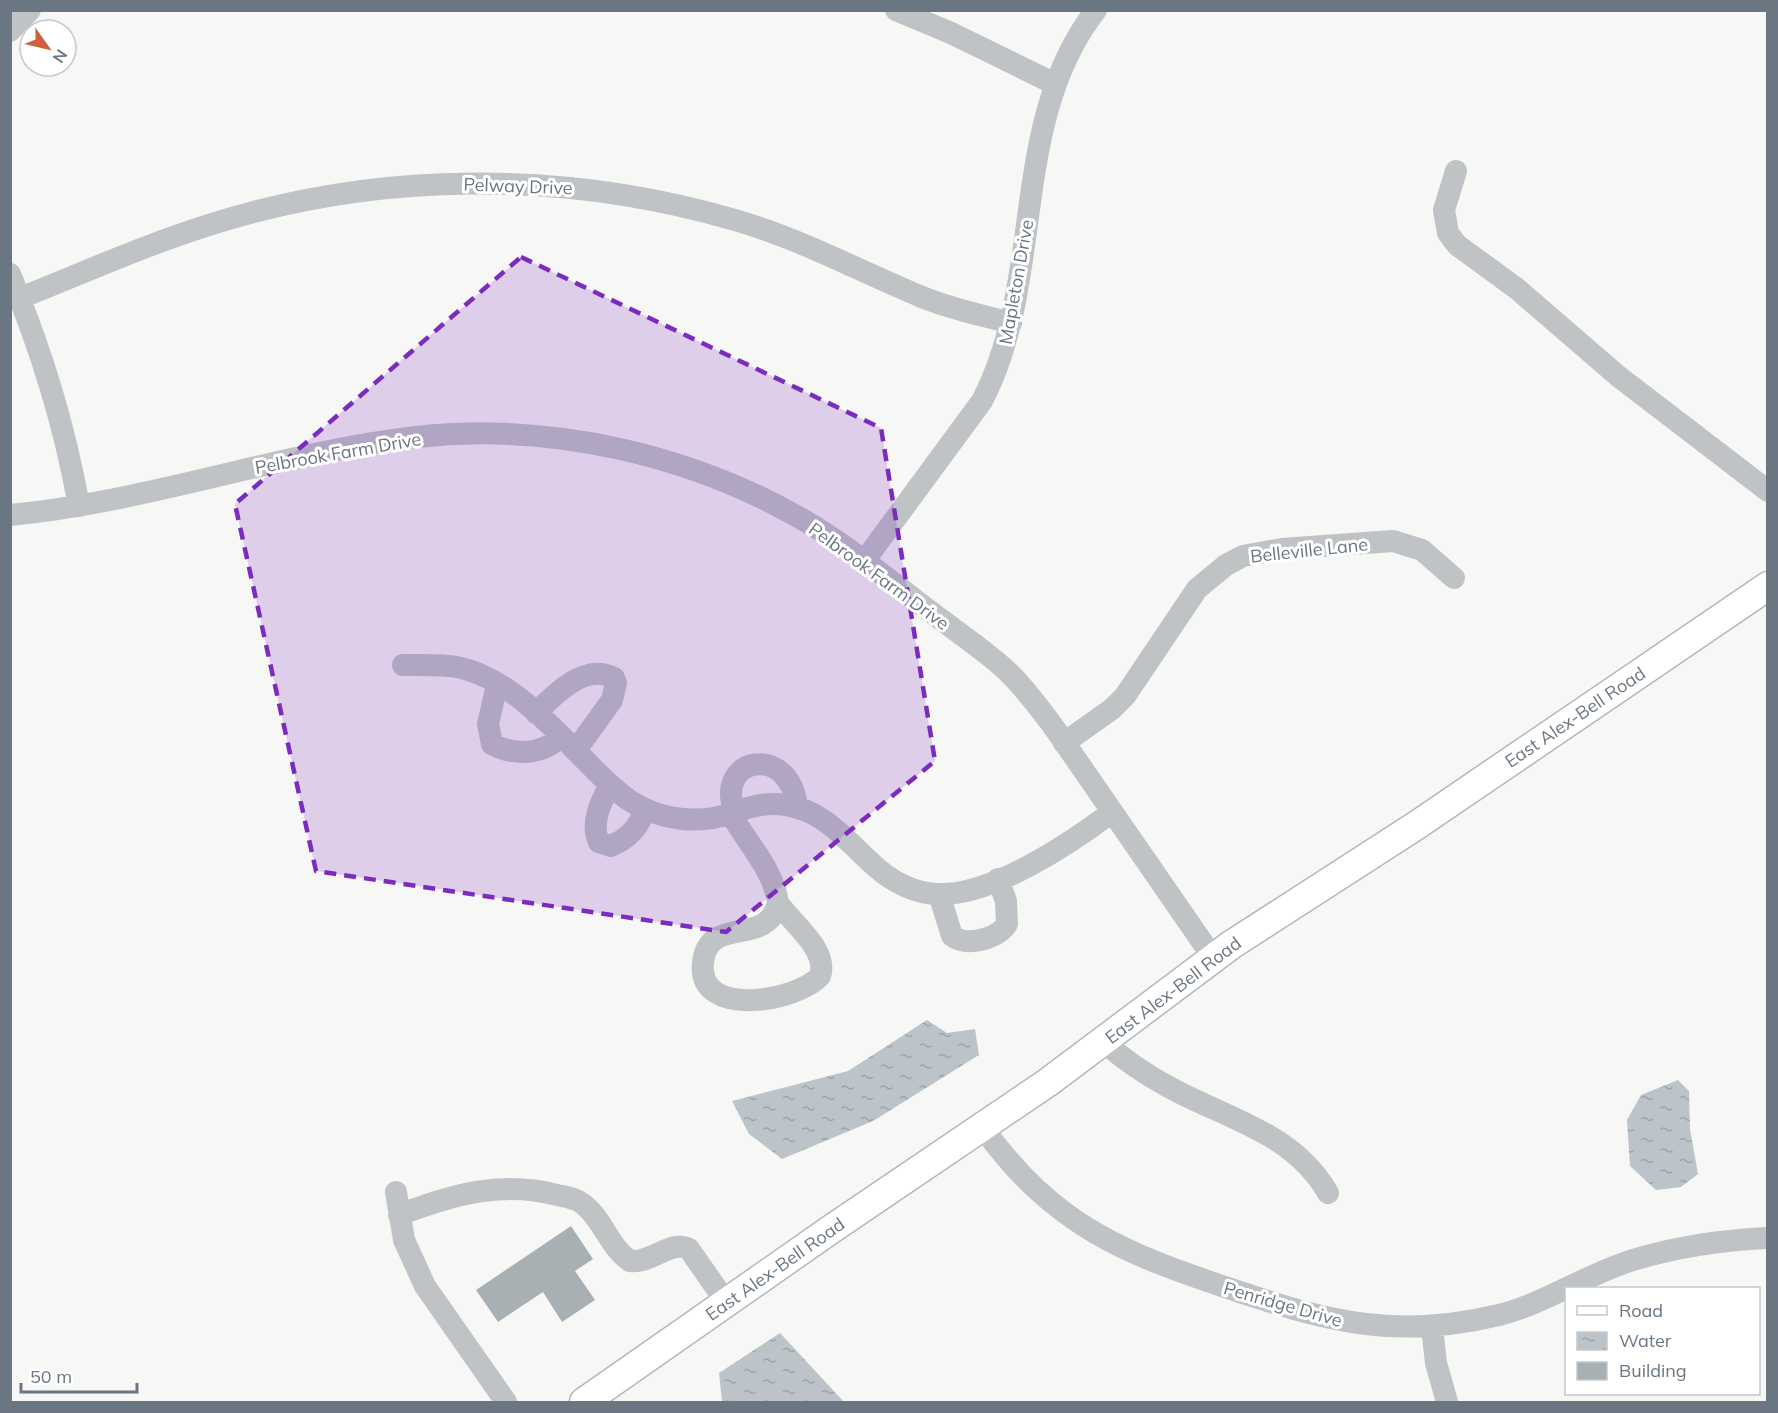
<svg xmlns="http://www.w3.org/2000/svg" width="1778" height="1413" font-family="Mulish,sans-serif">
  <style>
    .water { fill: url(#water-ripples) }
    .building { fill: #a9b0b4 }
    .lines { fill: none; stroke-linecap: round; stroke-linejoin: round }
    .major-casing { stroke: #b3b7ba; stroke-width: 31 }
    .minor { stroke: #bfc3c6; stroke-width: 22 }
    .major { stroke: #fff; stroke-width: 28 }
    .marked { fill: #7b2cbf; fill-opacity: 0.2; stroke: #7b2cbf; stroke-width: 4.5; stroke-dasharray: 12 8; stroke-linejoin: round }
    .labels { text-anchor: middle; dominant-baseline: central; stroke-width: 6; stroke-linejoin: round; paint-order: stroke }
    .street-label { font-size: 18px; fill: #6a7782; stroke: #fff }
  </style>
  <defs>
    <pattern id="water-ripples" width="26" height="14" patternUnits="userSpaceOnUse" patternTransform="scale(1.5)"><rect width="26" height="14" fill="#bcc4c9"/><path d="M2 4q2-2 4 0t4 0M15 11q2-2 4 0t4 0" fill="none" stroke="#9da4a9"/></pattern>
  </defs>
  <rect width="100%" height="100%" fill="#f7f7f5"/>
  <path class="water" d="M 927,1020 L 947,1033 L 975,1029 L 979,1055 L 873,1121 L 782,1159 L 749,1134 L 732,1101 L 848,1071 Z
    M 1678,1080 L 1689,1091 L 1690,1129 L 1698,1174 L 1681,1187 L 1656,1190 L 1630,1166 L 1627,1120 L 1641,1095 Z
    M 780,1333 L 844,1402 L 722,1401 L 719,1373 Z"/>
  <path class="building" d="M 571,1226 L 593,1259 L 575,1271 L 595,1300 L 562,1322 L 543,1292 L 498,1322 L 476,1290 Z"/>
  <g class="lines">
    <defs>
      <path id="major" d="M 584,1402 L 830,1230 L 1047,1083 L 1231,945 L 1417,825 L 1768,586"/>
    </defs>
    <use href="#major" class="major-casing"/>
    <path class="minor" d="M 896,10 L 951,33 L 1055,84
      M 10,31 L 30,10
      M 1456,171 L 1444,210 L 1448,233 L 1457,245 L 1516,288 L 1618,376 L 1768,491
      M 10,274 C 42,353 64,423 79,506
      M 20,298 C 83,273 145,245 209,225 C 378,171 564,170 735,220 C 801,239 859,271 922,297 C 951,309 981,315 1011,323
      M 10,515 C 147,502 279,453 416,437 C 551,422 695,455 812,525 C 851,549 887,578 923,606 C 950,627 979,646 1005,669 C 1023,686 1038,706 1053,726 L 1214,959
      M 865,560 L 982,401 C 1046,279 1008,123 1096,10
      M 403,665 C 421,665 440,664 457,667 C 506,677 548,722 581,756 C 597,772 613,790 632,802 C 661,820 699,825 732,813 C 749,807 766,802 785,805 C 825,810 848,843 877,868 C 893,882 916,894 938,894 C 992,896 1071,843 1112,812
      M 497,685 L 488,724 L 492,744 C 514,756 542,755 560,737
      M 536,713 C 554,695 585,662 614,678 L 616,683 L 612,700 L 576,750
      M 1064,743 L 1112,709 L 1125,696 L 1197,589 L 1226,565 L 1243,556 L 1282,549 L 1393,541 L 1422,550 L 1454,578
      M 610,785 C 601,801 590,824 599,842 L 611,846 C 629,838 638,828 645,810
      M 735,812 C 713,757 790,742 797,807
      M 731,814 C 747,843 774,870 778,903
      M 939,894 L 952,936 C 967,947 997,939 1007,924 L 1006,901 L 998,879
      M 778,903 C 791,922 829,950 820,976 C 798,1001 696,1020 703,962 C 709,914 767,948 778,903 Z
      M 1104,1042 C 1123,1059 1145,1074 1167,1086 C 1226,1119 1292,1131 1328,1193
      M 983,1128 C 1055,1227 1125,1254 1237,1291 C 1332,1323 1398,1339 1499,1315 C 1546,1303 1587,1274 1633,1260 C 1676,1247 1723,1240 1768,1238
      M 396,1192 L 404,1240 L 425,1286 L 506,1402
      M 399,1215 C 451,1195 502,1180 557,1195 C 566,1197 576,1198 583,1204 C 603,1219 609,1247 630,1261 C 651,1264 672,1239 689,1249 L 726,1302
      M 1432,1327 L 1436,1363 L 1447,1402"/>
    <use href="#major" class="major"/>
  </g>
  <path class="marked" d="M 521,257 L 881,428 L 935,761 L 726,932 L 316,871 L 235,504 Z"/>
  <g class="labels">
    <g class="street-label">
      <text transform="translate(518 186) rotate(2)">Pelway Drive</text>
      <text transform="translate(1016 282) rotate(-80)">Mapleton Drive</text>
      <text transform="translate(338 453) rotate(-10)">Pelbrook Farm Drive</text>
      <text transform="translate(1309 550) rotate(-6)">Belleville Lane</text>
      <text transform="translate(879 576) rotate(36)">Pelbrook Farm Drive</text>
      <text transform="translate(1575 717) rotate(-34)">East Alex-Bell Road</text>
      <text transform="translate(1173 990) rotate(-37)">East Alex-Bell Road</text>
      <text transform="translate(775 1269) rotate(-35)">East Alex-Bell Road</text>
      <text transform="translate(1283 1304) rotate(16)">Penridge Drive</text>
    </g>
  </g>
  <rect width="1778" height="1413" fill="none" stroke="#6a7782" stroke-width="24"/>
  <rect x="1565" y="1287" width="195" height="108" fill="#ffffff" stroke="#c3c9cd" stroke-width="1.5"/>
  <rect x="1577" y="1306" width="30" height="9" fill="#ffffff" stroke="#c3c9cd" stroke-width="1.5"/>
  <text x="1619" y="1317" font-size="18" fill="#6a7782">Road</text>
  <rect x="1577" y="1332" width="30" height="18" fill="url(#water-ripples)" stroke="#c3c9cd" stroke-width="1.5"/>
  <text x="1619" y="1347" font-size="18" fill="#6a7782">Water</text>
  <rect x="1577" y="1362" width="30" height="18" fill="#a9b0b4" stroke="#c3c9cd" stroke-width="1.5"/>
  <text x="1619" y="1377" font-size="18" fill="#6a7782">Building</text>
  <g transform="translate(48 48) rotate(124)"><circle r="28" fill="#ffffff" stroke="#c3c9cd" stroke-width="1.5"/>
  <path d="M0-4.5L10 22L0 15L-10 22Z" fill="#cf613d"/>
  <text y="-9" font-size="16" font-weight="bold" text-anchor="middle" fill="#6a7782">N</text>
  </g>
  <path d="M21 1383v9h116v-9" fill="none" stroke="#6a7782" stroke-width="3"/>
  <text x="30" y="1383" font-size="18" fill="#6a7782" stroke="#ffffff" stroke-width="4.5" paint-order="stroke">50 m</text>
</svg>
